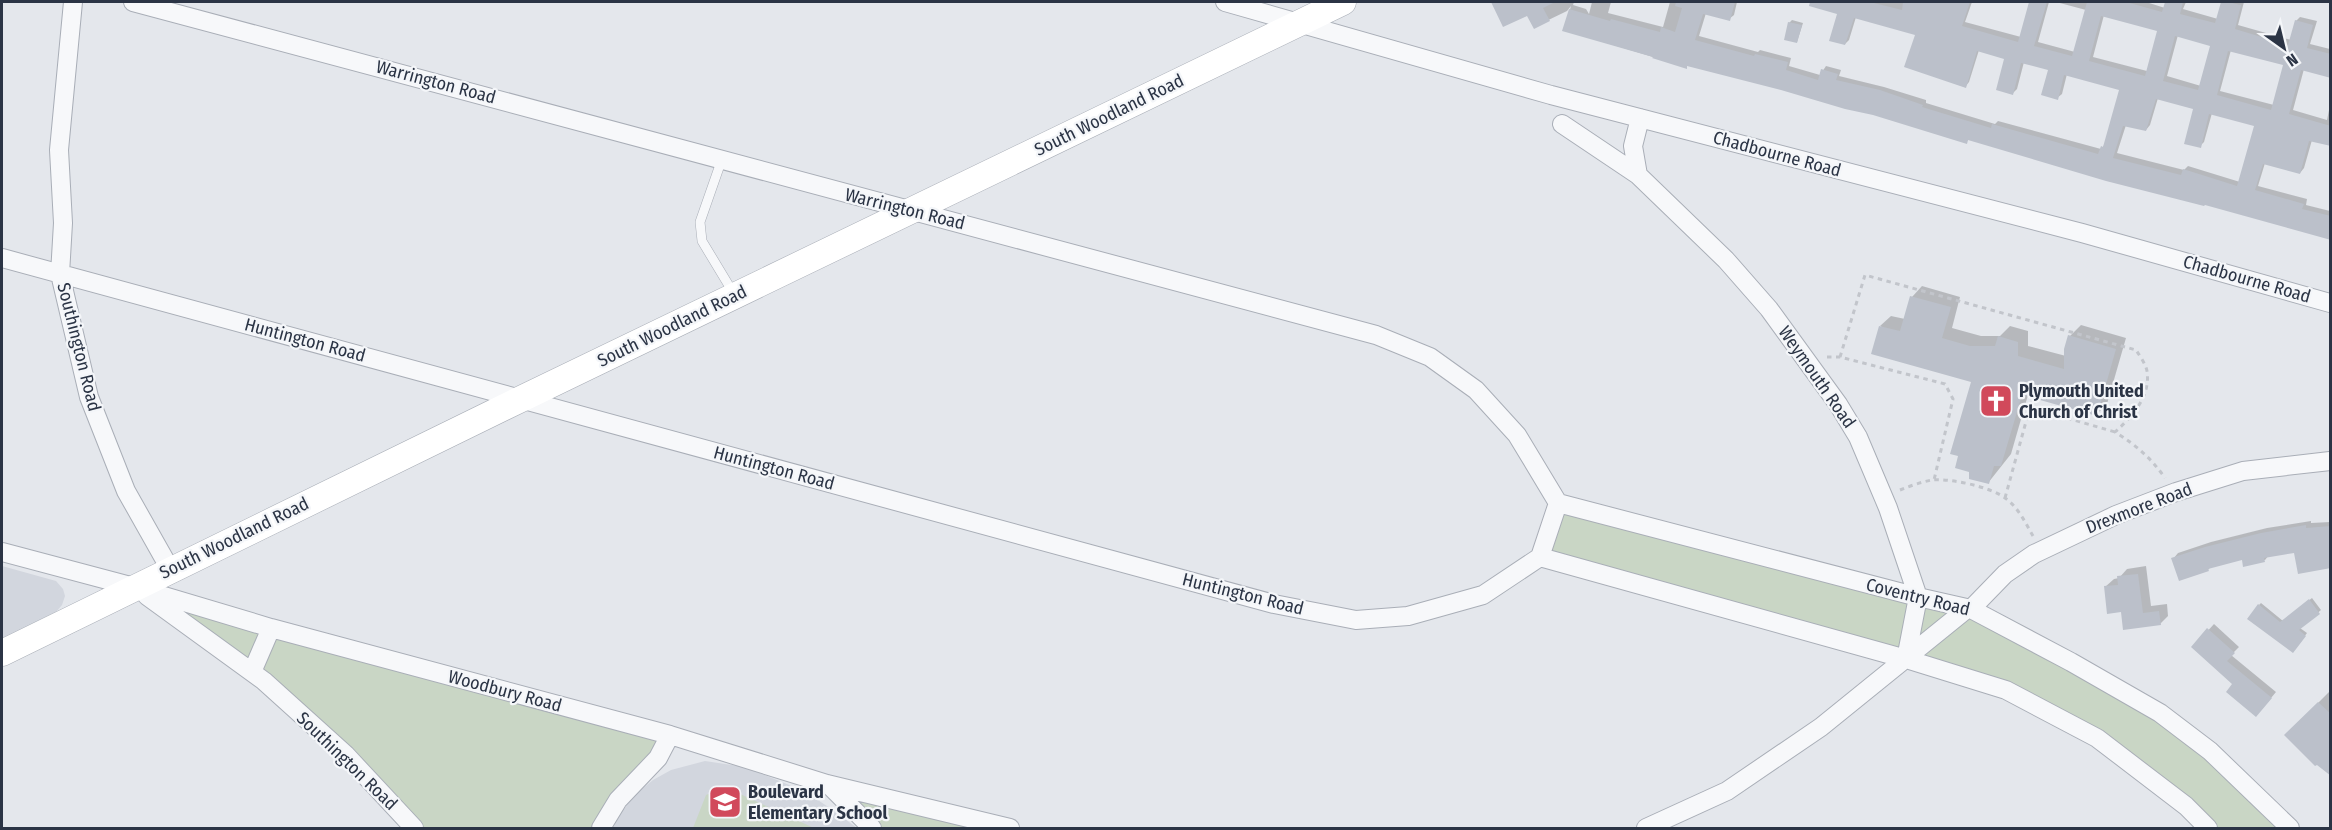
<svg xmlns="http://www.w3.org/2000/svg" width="2332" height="830" font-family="'Fira Sans Condensed',sans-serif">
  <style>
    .built { fill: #d2d6de }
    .green { fill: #c9d6c5 }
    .shadow { fill: #0003; fill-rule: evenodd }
    .building { fill: #bbc0ca; fill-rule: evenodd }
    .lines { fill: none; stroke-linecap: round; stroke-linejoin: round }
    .lane-casing { stroke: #a9aeb7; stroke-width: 10 }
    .street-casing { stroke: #a9aeb7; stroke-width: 20 }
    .secondary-casing { stroke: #a9aeb7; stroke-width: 27 }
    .path { stroke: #c2c5cb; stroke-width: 3; stroke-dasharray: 4.5 4.5; stroke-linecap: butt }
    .lane { stroke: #f7f8fa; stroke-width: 9 }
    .street { stroke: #f7f8fa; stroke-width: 18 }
    .secondary { stroke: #fff; stroke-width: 26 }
    .labels { text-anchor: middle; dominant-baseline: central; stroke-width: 4.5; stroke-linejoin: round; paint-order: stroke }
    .street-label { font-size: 18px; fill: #2b3445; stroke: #f4f6f9 }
    .poi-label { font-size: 18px; font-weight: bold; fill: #2b3445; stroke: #f4f6f9; text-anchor: start }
  </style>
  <rect width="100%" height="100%" fill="#e4e7ec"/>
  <path class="built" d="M 2,566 L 56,581 L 63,589 L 65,596 L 62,605 L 56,612 L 2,640 Z
    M 705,761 L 745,767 L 804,791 L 833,810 L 857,828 L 613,828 L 620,814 L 637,793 L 653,780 L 671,770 Z"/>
  <path class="green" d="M 1558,503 L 1968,608 L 2160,713 L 2290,828 L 2208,828 L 2186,806 L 2006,690 L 1540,557 Z
    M 134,587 L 670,735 L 601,828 L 414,828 L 346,755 Z
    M 827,784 L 1010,828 L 872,828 Z
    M 725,787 L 814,828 L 693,828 L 706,795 Z"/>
  <path class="shadow" d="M 1493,2 L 1574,2 L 1573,5 L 1586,9 L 1589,14 L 1592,2 L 1611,2 L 1608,13 L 1663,27 L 1670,2 L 1668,2 L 1737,2 L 1734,15 L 1729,19 L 1706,13 L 1699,36 L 1758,52 L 1760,50 L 1791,58 L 1789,66 L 1820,75 L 1826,66 L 1841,70 L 1839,76 L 1884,87 L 1926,100 L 1926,103 L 1995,124 L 1998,121 L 2101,149 L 2106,143 L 2121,88 L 2067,74 L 2062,94 L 2057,98 L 2050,69 L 2024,62 L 2017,89 L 2013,93 L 2006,58 L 1979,50 L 1969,82 L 1965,87 L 1917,34 L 1856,17 L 1849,40 L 1845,44 L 1839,13 L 1818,7 L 1819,2 L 1888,2 L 1895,3 L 1895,2 L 1914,2 L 1912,8 L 1947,17 L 1952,2 L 1972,2 L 1965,22 L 2021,37 L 2030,2 L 2049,2 L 2038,42 L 2075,52 L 2086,10 L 2056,2 L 2146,2 L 2165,8 L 2167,2 L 2186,2 L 2183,9 L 2218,19 L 2222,2 L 2244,2 L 2238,25 L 2291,40 L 2296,21 L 2300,17 L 2317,21 L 2310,44 L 2330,49 L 2330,76 L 2304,69 L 2293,110 L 2327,120 L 2330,105 L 2330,145 L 2312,140 L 2304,168 L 2300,173 L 2265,163 L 2258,186 L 2307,199 L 2306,205 L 2330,211 L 2330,238 L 1969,139 L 1966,142 L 1874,113 L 1688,65 L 1686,67 L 1564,30 L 1571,6 L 1567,11 L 1534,27 L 1528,14 L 1504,25 ZM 2104,15 L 2159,30 L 2147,71 L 2093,57 ZM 2178,35 L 2212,45 L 2201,86 L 2167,76 ZM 2231,50 L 2285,64 L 2274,105 L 2220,91 ZM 2158,98 L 2194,108 L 2200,146 L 2204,142 L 2212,113 L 2256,125 L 2240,182 L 2188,166 L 2184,170 L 2117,153 L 2126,125 L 2146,130 L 2150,125 Z
    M 1792,20 L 1803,23 L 1797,42 L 1789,23 Z
    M 1922,286 L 1960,297 L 1952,328 L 1981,336 L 2000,336 L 2010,326 L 2028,331 L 2028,346 L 2066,356 L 2070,336 L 2081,325 L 2126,338 L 2107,404 L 2097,414 L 2028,395 L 2011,454 L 1988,483 L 1973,380 L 1880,326 L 1891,316 L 1905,319 L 1912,297 Z
    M 2311,521 L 2311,523 L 2330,522 L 2330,566 L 2295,551 L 2269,555 L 2265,560 L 2243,558 L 2211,566 L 2208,570 L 2180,579 L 2173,559 L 2178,553 L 2211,542 L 2267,528 Z
    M 2146,566 L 2151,606 L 2167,604 L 2168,616 L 2160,624 L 2122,610 L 2105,587 L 2114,579 L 2119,578 L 2127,569 Z
    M 2312,598 L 2321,610 L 2300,628 L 2307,633 L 2295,649 L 2259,605 L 2261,603 L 2283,621 Z
    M 2214,624 L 2239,647 L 2231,655 L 2276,692 L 2261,710 L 2193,647 Z
    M 2330,691 L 2330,774 L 2286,735 Z"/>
  <path class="building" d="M 1491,2 L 1555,2 L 1543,8 L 1550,21 L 1534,29 L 1527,16 L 1503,27 Z
    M 1676,2 L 1735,2 L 1730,21 L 1703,14 L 1695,40 L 1754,56 L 1755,54 L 1788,62 L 1786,70 L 1818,80 L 1821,69 L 1838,74 L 1836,80 L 1880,90 L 1923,105 L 1922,107 L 1991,128 L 1992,124 L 2098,154 L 2101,146 L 2103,147 L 2119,90 L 2064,75 L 2058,100 L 2041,95 L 2048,70 L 2021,63 L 2013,95 L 1996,90 L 2004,59 L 1977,51 L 1966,88 L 1904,67 L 1915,35 L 1854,18 L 1845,45 L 1829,41 L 1837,14 L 1809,6 L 1810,2 L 1870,2 L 1902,10 L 1903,2 L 1970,2 L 1962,26 L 2018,42 L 2029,2 L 2047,2 L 2034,46 L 2072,56 L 2087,2 L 2126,2 L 2162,12 L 2165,2 L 2183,2 L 2180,14 L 2215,23 L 2221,2 L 2227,2 L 2241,5 L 2235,29 L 2288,45 L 2295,20 L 2313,25 L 2307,48 L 2331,54 L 2331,78 L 2301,70 L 2289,114 L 2331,126 L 2331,146 L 2309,141 L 2300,174 L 2263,164 L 2255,190 L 2304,204 L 2302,209 L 2331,216 L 2331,240 L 2205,205 L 2204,206 L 2106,181 L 1968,140 L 1967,144 L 1873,115 L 1845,109 L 1781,90 L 1687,66 L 1687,69 L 1652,58 L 1653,57 L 1562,31 L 1569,9 L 1610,21 L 1611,19 L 1660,32 L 1661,27 L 1675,32 L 1682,8 L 1675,6 ZM 2101,16 L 2157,31 L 2145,76 L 2089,61 ZM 2175,36 L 2210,46 L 2198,90 L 2163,81 ZM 2228,51 L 2283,65 L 2271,110 L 2217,95 ZM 2156,99 L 2193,109 L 2184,144 L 2201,148 L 2209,114 L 2254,126 L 2237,186 L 2183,169 L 2181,175 L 2113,158 L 2123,126 L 2146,131 Z
    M 1788,22 L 1802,25 L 1797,43 L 1784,40 Z
    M 1910,296 L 1951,307 L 1942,338 L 1970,346 L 1995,346 L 1998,336 L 2018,342 L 2018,356 L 2064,369 L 2064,349 L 2068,335 L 2116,349 L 2097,416 L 2022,395 L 2001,466 L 1994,466 L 1989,484 L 1969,479 L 1969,472 L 1955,468 L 1958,456 L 1950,454 L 1971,382 L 1871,354 L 1879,326 L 1900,331 Z
    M 2306,525 L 2306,528 L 2331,526 L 2331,568 L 2298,574 L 2294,553 L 2264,558 L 2265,562 L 2243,567 L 2242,560 L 2208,569 L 2209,571 L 2179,581 L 2171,558 L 2205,547 L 2261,533 Z
    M 2138,574 L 2143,613 L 2159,611 L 2161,625 L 2123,630 L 2121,612 L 2107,614 L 2104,586 L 2118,585 L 2117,576 Z
    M 2309,599 L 2320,614 L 2299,630 L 2306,636 L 2293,653 L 2247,619 L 2258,604 L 2280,622 Z
    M 2207,628 L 2235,653 L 2227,661 L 2272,698 L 2256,717 L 2226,692 L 2232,684 L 2191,647 Z
    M 2318,702 L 2331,714 L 2331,776 L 2317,765 L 2315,766 L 2284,735 Z"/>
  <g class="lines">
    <defs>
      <path id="lane" d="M 722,159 L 700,222 L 702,241 L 734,294"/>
      <path id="street" d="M 73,2 L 59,150 L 63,223 L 60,274 L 89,397 L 126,491 L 170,569
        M 133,2 L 1376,335 L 1430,357 L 1476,390 L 1517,435 L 1558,503 L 1540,557
        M 1225,2 L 1551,95 L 2082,233 L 2330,303
        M 1562,124 L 1638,175 L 1726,260 L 1769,309 L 1838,404 L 1858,437 L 1888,508 L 1918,597 L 1906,659
        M 1638,175 L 1633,146 L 1640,118
        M 2,258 L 1274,604 L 1356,620 L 1408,616 L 1483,595 L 1540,557
        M 1558,503 L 1918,597 L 1971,609 L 2071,662 L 2160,713 L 2210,751 L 2290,828
        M 2,552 L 134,587 L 271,628 L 670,735 L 827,784 L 1010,828
        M 1540,557 L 1906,659 L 2006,690 L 2097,738 L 2186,806 L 2208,828
        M 147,596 L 264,681 L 346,755 L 414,828
        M 1971,609 L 2005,574 L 2034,554 L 2116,515 L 2176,492 L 2243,471 L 2330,461
        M 252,672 L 271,628
        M 829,785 L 872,828
        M 601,828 L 618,800 L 658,758 L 670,735
        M 1646,828 L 1727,791 L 1821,727 L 1968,608"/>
      <path id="secondary" d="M 2,653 L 521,399 L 1343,2"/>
    </defs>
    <use href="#lane" class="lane-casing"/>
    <use href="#street" class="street-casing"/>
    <use href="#secondary" class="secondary-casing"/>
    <path class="path" d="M 1827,357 L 1840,357 L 1945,384 L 1953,399 L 1934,480
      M 1840,357 L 1865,275 L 2136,350 C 2140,356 2146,365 2147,371 C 2151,396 2132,417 2115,432 C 2136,445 2151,458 2165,478
      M 1900,490 C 1910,486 1921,482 1932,480 C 1950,478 1991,487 2005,498 C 2018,507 2025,522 2033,536
      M 2005,498 L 2027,418 L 2036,412 L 2043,411 L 2115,432"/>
    <use href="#lane" class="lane"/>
    <use href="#street" class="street"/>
    <use href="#secondary" class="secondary"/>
  </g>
  <defs>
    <symbol id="church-square" viewBox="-11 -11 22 22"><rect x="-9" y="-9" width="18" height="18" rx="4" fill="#d1495b" stroke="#f4f6f9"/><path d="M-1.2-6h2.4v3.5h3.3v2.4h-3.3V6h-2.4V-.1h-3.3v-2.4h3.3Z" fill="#fff"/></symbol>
    <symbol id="school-square" viewBox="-11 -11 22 22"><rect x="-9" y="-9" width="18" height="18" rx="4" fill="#d1495b" stroke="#f4f6f9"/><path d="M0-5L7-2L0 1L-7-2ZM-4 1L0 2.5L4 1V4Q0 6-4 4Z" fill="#fff"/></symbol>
  </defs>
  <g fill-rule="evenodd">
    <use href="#church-square" x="1977" y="382" width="38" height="38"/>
    <use href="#school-square" x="706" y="783" width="38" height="38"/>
  </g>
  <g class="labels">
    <g class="street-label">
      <text transform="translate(436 82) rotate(15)">Warrington Road</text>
      <text transform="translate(1109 115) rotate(-26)">South Woodland Road</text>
      <text transform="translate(1777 154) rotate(15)">Chadbourne Road</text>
      <text transform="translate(905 209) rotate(14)">Warrington Road</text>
      <text transform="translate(2247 279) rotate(16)">Chadbourne Road</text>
      <text transform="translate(672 326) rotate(-26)">South Woodland Road</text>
      <text transform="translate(305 340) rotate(15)">Huntington Road</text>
      <text transform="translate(79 347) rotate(76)">Southington Road</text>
      <text transform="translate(1817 377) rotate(55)">Weymouth Road</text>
      <text transform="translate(774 468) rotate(15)">Huntington Road</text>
      <text transform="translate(2139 508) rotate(-21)">Drexmore Road</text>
      <text transform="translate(234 538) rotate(-26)">South Woodland Road</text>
      <text transform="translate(1243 594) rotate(14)">Huntington Road</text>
      <text transform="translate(1918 597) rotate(14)">Coventry Road</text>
      <text transform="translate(505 691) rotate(15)">Woodbury Road</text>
      <text transform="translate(347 761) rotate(44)">Southington Road</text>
    </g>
    <g class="poi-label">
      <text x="2019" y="391">Plymouth United<tspan x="2019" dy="21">Church of Christ</tspan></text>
      <text x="748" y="792">Boulevard<tspan x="748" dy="21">Elementary School</tspan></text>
    </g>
  </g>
  <rect width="2332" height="830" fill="none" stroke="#2b3445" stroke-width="6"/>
  <g transform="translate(2284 48) rotate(146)" stroke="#f4f6f9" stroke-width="4.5" paint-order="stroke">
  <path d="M0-4.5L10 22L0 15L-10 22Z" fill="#2b3445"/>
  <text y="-9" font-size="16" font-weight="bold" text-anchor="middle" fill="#2b3445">N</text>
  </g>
</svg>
